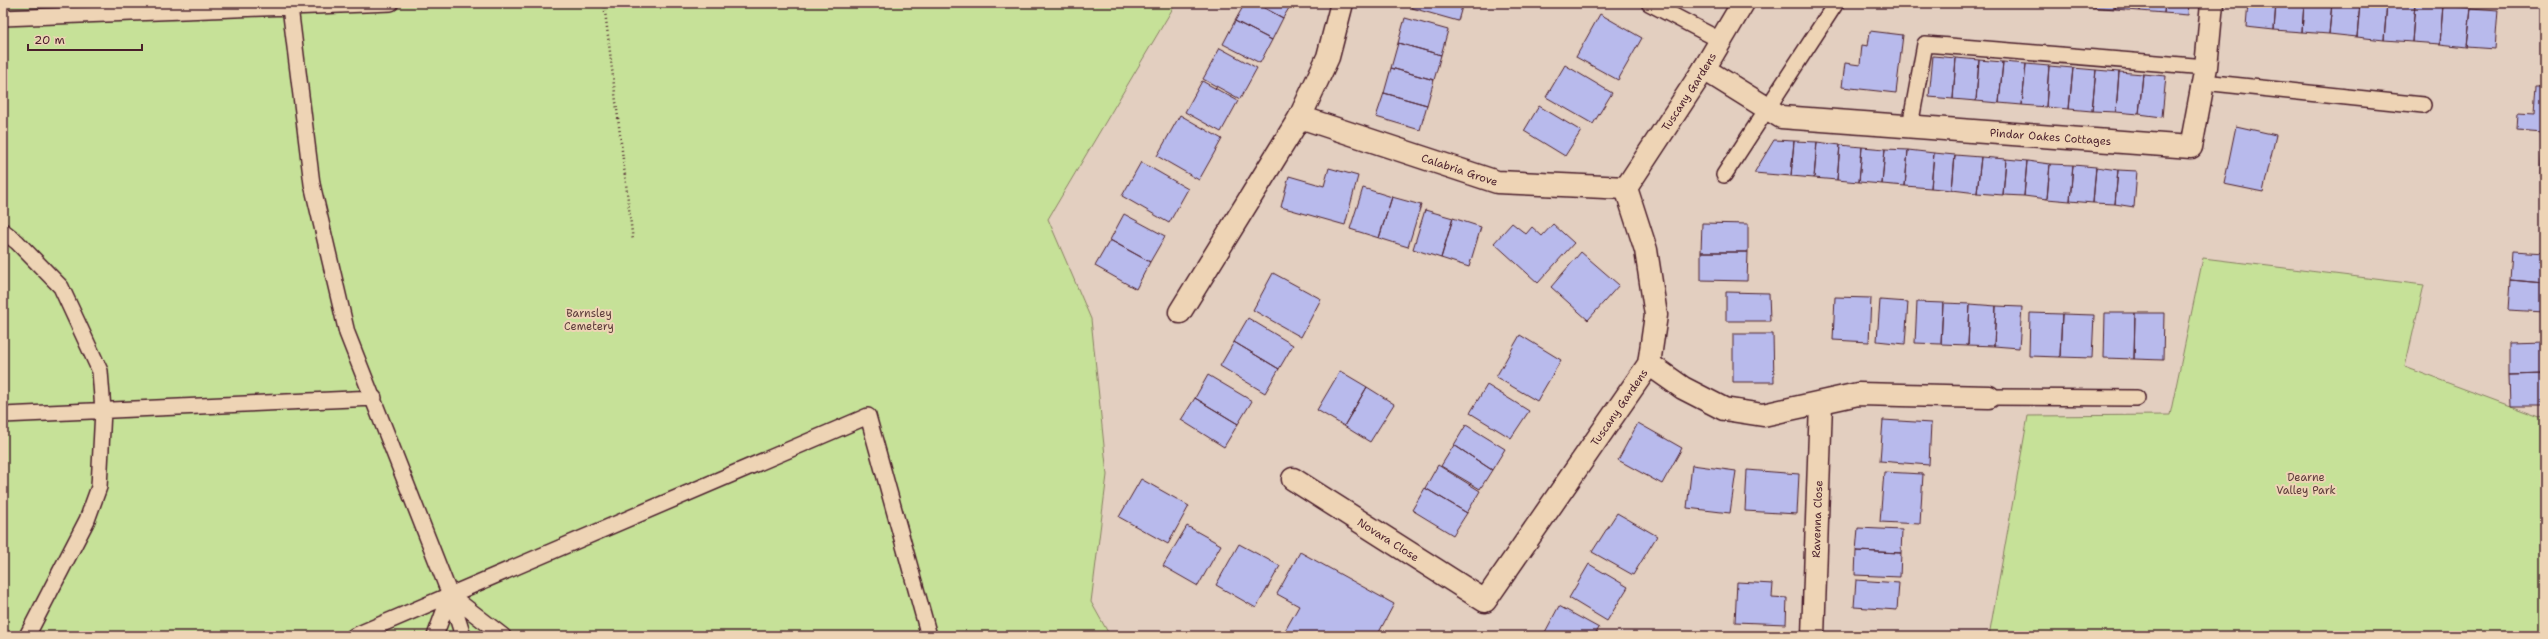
<svg xmlns="http://www.w3.org/2000/svg" width="2548" height="639" font-family="'Shantell Sans',sans-serif">
  <style>
    .green { fill: #c6e198; stroke: #888062 }
    .building { fill: #b8baec; stroke: #4a1f2b }
    .lines { fill: none; stroke-linecap: round; stroke-linejoin: round }
    .service-casing { stroke: #4a1f2b; stroke-width: 18 }
    .minor-casing { stroke: #4a1f2b; stroke-width: 25 }
    .path { stroke: #4a1f2b; stroke-width: 2.5; stroke-dasharray: 1 3; stroke-linecap: butt }
    .service { stroke: #eed4b5; stroke-width: 15 }
    .minor { stroke: #eed4b5; stroke-width: 22 }
    .labels { text-anchor: middle; dominant-baseline: central; stroke-width: 4; stroke-linejoin: round; paint-order: stroke }
    .street-label { font-size: 11px; fill: #4a1f2b; stroke: #eed4b5 }
    .park-label { font-size: 11px; fill: #5d3c3b; stroke: #eed4b5 }
  </style>
  <rect width="100%" height="100%" fill="#e3cfc0"/>
  <filter id="ink" filterUnits="userSpaceOnUse"><feTurbulence type="fractalNoise" baseFrequency=".025" numOctaves="2"/><feDisplacementMap in="SourceGraphic" scale="8" xChannelSelector="R" yChannelSelector="G"/><feConvolveMatrix kernelMatrix="1 2 1 2 8 2 1 2 1" color-interpolation-filters="sRGB"/></filter>
  <g filter="url(#ink)">
    <path class="green" d="M 3,3 L 1176,3 L 1048,219 L 1091,319 L 1107,475 L 1091,602 L 1110,636 L 3,636 Z
      M 2203,258 L 2424,285 L 2405,367 L 2545,419 L 2545,636 L 1989,636 L 2028,416 L 2170,415 Z"/>
    <path class="building" d="M 1245,3 L 1255,3 L 1283,18 L 1272,40 L 1235,21 Z
      M 1255,3 L 1292,3 L 1283,18 Z
      M 1413,3 L 1463,3 L 1458,21 L 1412,8 Z
      M 2045,3 L 2067,3 L 2067,5 Z
      M 2067,3 L 2092,3 L 2091,7 L 2067,5 Z
      M 2092,3 L 2116,3 L 2115,9 L 2091,7 Z
      M 2116,3 L 2140,3 L 2140,11 L 2115,9 Z
      M 2140,3 L 2165,3 L 2164,13 L 2140,11 Z
      M 2165,3 L 2189,3 L 2188,15 L 2164,13 Z
      M 2248,3 L 2276,3 L 2274,30 L 2246,27 Z
      M 2276,3 L 2304,3 L 2302,32 L 2274,30 Z
      M 2304,3 L 2332,3 L 2329,34 L 2302,32 Z
      M 2332,3 L 2360,3 L 2357,37 L 2329,34 Z
      M 2360,3 L 2387,3 L 2384,40 L 2357,37 Z
      M 2387,3 L 2415,3 L 2412,42 L 2384,40 Z
      M 2415,3 L 2443,5 L 2440,44 L 2412,42 Z
      M 2443,5 L 2471,8 L 2467,47 L 2440,44 Z
      M 2471,8 L 2498,10 L 2495,49 L 2467,47 Z
      M 1600,14 L 1642,38 L 1618,80 L 1576,57 Z
      M 1405,18 L 1448,30 L 1441,55 L 1398,43 Z
      M 1235,21 L 1272,40 L 1260,63 L 1223,44 Z
      M 1870,31 L 1903,35 L 1896,93 L 1842,87 L 1845,63 L 1860,65 L 1862,45 L 1868,46 Z
      M 1398,43 L 1441,55 L 1434,80 L 1391,68 Z
      M 1220,48 L 1257,68 L 1240,99 L 1203,79 Z
      M 1933,56 L 1956,58 L 1953,99 L 1929,97 Z
      M 1956,58 L 1979,60 L 1976,101 L 1953,99 Z
      M 1979,60 L 2003,62 L 1999,103 L 1976,101 Z
      M 2003,62 L 2026,64 L 2022,105 L 1999,103 Z
      M 2026,64 L 2049,66 L 2046,107 L 2022,105 Z
      M 1565,65 L 1612,93 L 1593,124 L 1546,97 Z
      M 2049,66 L 2073,68 L 2069,109 L 2046,107 Z
      M 1391,68 L 1434,80 L 1427,105 L 1384,93 Z
      M 2073,68 L 2096,70 L 2092,111 L 2069,109 Z
      M 2096,70 L 2119,72 L 2116,112 L 2092,111 Z
      M 2119,72 L 2143,74 L 2139,114 L 2116,112 Z
      M 2143,74 L 2166,76 L 2162,117 L 2139,114 Z
      M 1202,81 L 1238,101 L 1221,132 L 1185,112 Z
      M 2536,86 L 2545,86 L 2545,178 L 2540,178 L 2543,132 L 2517,130 L 2518,113 L 2534,114 Z
      M 1384,93 L 1427,105 L 1420,130 L 1376,117 Z
      M 1539,106 L 1581,131 L 1565,156 L 1524,131 Z
      M 1180,115 L 1222,139 L 1199,180 L 1157,156 Z
      M 2236,126 L 2276,135 L 2263,192 L 2224,184 Z
      M 1774,140 L 1794,141 L 1791,176 L 1754,173 Z
      M 1794,141 L 1817,142 L 1814,178 L 1791,176 Z
      M 1817,142 L 1840,145 L 1837,180 L 1814,178 Z
      M 1840,145 L 1862,147 L 1859,182 L 1837,180 Z
      M 1862,147 L 1885,149 L 1882,184 L 1859,182 Z
      M 1885,149 L 1908,150 L 1905,186 L 1882,184 Z
      M 1908,150 L 1934,153 L 1931,188 L 1905,186 Z
      M 1934,153 L 1955,155 L 1952,190 L 1931,188 Z
      M 1955,155 L 1981,157 L 1977,193 L 1952,190 Z
      M 1981,157 L 2006,159 L 2003,195 L 1977,193 Z
      M 2006,159 L 2027,161 L 2024,196 L 2003,195 Z
      M 2027,161 L 2050,164 L 2047,199 L 2024,196 Z
      M 1141,162 L 1188,189 L 1169,223 L 1122,196 Z
      M 2050,164 L 2073,165 L 2070,201 L 2047,199 Z
      M 2073,165 L 2096,167 L 2093,203 L 2070,201 Z
      M 2096,167 L 2118,170 L 2115,204 L 2093,203 Z
      M 1329,168 L 1358,176 L 1345,225 L 1281,207 L 1289,176 L 1324,186 Z
      M 2118,170 L 2137,171 L 2134,207 L 2115,204 Z
      M 1363,188 L 1392,197 L 1379,238 L 1350,229 Z
      M 1392,197 L 1421,205 L 1408,247 L 1379,238 Z
      M 1425,210 L 1453,218 L 1441,258 L 1413,249 Z
      M 1124,214 L 1165,236 L 1150,262 L 1110,240 Z
      M 1453,218 L 1481,227 L 1469,267 L 1441,258 Z
      M 1512,223 L 1526,234 L 1532,227 L 1542,236 L 1553,224 L 1574,243 L 1538,283 L 1494,243 Z
      M 1702,223 L 1748,224 L 1748,252 L 1701,252 Z
      M 1110,240 L 1150,262 L 1136,289 L 1095,266 Z
      M 2512,251 L 2545,253 L 2545,283 L 2510,280 Z
      M 1581,252 L 1619,285 L 1588,320 L 1551,287 Z
      M 1701,252 L 1748,252 L 1747,281 L 1701,280 Z
      M 1273,273 L 1321,299 L 1301,337 L 1253,310 Z
      M 2510,280 L 2545,283 L 2545,312 L 2508,310 Z
      M 1726,292 L 1769,293 L 1770,321 L 1726,321 Z
      M 1835,297 L 1871,298 L 1869,342 L 1833,340 Z
      M 1880,300 L 1908,302 L 1905,344 L 1877,341 Z
      M 1917,302 L 1943,303 L 1941,344 L 1915,343 Z
      M 1943,303 L 1970,304 L 1968,345 L 1941,344 Z
      M 1970,304 L 1996,306 L 1994,346 L 1968,345 Z
      M 1996,306 L 2022,307 L 2019,348 L 1994,346 Z
      M 2030,313 L 2062,314 L 2060,357 L 2029,356 Z
      M 2105,313 L 2135,313 L 2134,359 L 2104,358 Z
      M 2135,313 L 2164,313 L 2163,360 L 2134,359 Z
      M 2062,314 L 2094,315 L 2092,358 L 2060,357 Z
      M 1248,318 L 1293,345 L 1279,369 L 1234,342 Z
      M 1733,334 L 1773,334 L 1774,382 L 1733,382 Z
      M 1520,335 L 1561,360 L 1537,401 L 1496,377 Z
      M 1234,342 L 1279,369 L 1265,393 L 1220,366 Z
      M 2545,342 L 2545,374 L 2509,375 L 2509,343 Z
      M 1340,371 L 1367,387 L 1344,426 L 1317,410 Z
      M 2545,374 L 2545,406 L 2510,406 L 2509,375 Z
      M 1208,375 L 1252,401 L 1238,424 L 1195,398 Z
      M 1487,385 L 1529,411 L 1511,438 L 1470,413 Z
      M 1367,387 L 1394,404 L 1370,442 L 1344,426 Z
      M 1195,398 L 1238,424 L 1224,447 L 1181,420 Z
      M 1883,420 L 1931,423 L 1929,465 L 1880,461 Z
      M 1638,423 L 1682,448 L 1662,484 L 1618,460 Z
      M 1466,425 L 1505,449 L 1492,470 L 1454,445 Z
      M 1454,445 L 1492,470 L 1480,489 L 1441,466 Z
      M 1438,465 L 1480,491 L 1467,513 L 1425,488 Z
      M 1692,465 L 1736,471 L 1730,513 L 1687,508 Z
      M 1747,470 L 1799,474 L 1797,514 L 1745,511 Z
      M 1884,472 L 1923,474 L 1920,524 L 1880,522 Z
      M 1141,479 L 1189,506 L 1168,544 L 1119,517 Z
      M 1425,488 L 1467,513 L 1453,535 L 1412,510 Z
      M 1617,513 L 1657,536 L 1633,575 L 1592,552 Z
      M 1187,526 L 1221,545 L 1198,586 L 1163,566 Z
      M 1858,528 L 1902,530 L 1901,553 L 1856,551 Z
      M 1239,544 L 1280,566 L 1256,608 L 1216,585 Z
      M 1856,551 L 1901,553 L 1900,577 L 1855,575 Z
      M 1300,552 L 1394,604 L 1377,636 L 1282,636 L 1299,606 L 1277,594 Z
      M 1589,564 L 1628,587 L 1607,621 L 1569,598 Z
      M 1856,580 L 1899,583 L 1897,610 L 1854,607 Z
      M 1737,582 L 1773,584 L 1772,597 L 1787,598 L 1786,624 L 1735,622 Z
      M 1559,606 L 1599,628 L 1594,636 L 1543,636 Z
      M 1708,634 L 1730,636 L 1708,636 Z"/>
    <g class="lines">
      <defs>
        <path id="service" d="M 1649,3 L 1720,40
          M 290,7 L 391,3
          M 3,18 L 290,7 L 312,184 L 347,333 L 450,595 L 503,636
          M 2203,82 L 2423,105
          M 1910,126 L 1925,44 L 2206,67
          M 1724,175 L 1836,3
          M 3,231 L 17,242 L 61,287 L 100,371 L 103,410 L 99,487 L 87,520 L 27,636
          M 1989,397 L 2137,398
          M 3,415 L 374,398
          M 450,595 L 463,636
          M 354,636 L 868,416 L 929,636
          M 435,636 L 450,595"/>
        <g id="minor">
          <path id="s1" d="M 1704,69 L 1781,117 L 2191,147 L 2206,67 L 2212,3"/>
          <path id="s2" d="M 1300,117 L 1497,182 L 1626,188"/>
          <path d="M 1180,312 L 1300,117 L 1328,57 L 1342,3"/>
          <path d="M 1649,364 L 1683,388 L 1724,409 L 1763,415 L 1858,394 L 1989,397"/>
          <path id="s3" d="M 1293,479 L 1485,601 L 1649,364 L 1656,315 L 1646,250 L 1626,188 L 1704,69 L 1743,3"/>
          <path id="s4" d="M 1813,636 L 1821,403"/>
        </g>
      </defs>
      <use href="#service" class="service-casing"/>
      <use href="#minor" class="minor-casing"/>
      <path class="path" d="M 604,3 L 633,241"/>
      <use href="#service" class="service"/>
      <use href="#minor" class="minor"/>
    </g>
  </g>
  <g class="labels">
    <g class="street-label">
      <text stroke="none"><textPath href="#s3" startOffset="811">Tuscany Gardens</textPath></text>
      <text stroke="none"><textPath href="#s1" startOffset="361">Pindar Oakes Cottages</textPath></text>
      <text stroke="none"><textPath href="#s2" startOffset="168">Calabria Grove</textPath></text>
      <text stroke="none"><textPath href="#s3" startOffset="463">Tuscany Gardens</textPath></text>
      <text stroke="none"><textPath href="#s4" startOffset="117">Ravenna Close</textPath></text>
      <text stroke="none"><textPath href="#s3" startOffset="113">Novara Close</textPath></text>
    </g>
    <g class="park-label">
      <text x="589" y="313">Barnsley<tspan x="589" dy="13">Cemetery</tspan></text>
      <text x="2306" y="477">Dearne<tspan x="2306" dy="13">Valley Park</tspan></text>
    </g>
  </g>
  <rect width="2548" height="639" fill="none" stroke="#eed4b5" stroke-width="16"/>
  <rect x="8" y="8" width="2532" height="623" fill="none" stroke="#4a1f2b" stroke-width="1.5" filter="url(#ink)"/>
  <path d="M28 44v6h114v-6" fill="none" stroke="#4a1f2b" stroke-width="2"/>
  <text x="34" y="44" font-size="12" fill="#4a1f2b" stroke="#eed4b5" stroke-width="3" paint-order="stroke">20 m</text>
</svg>
